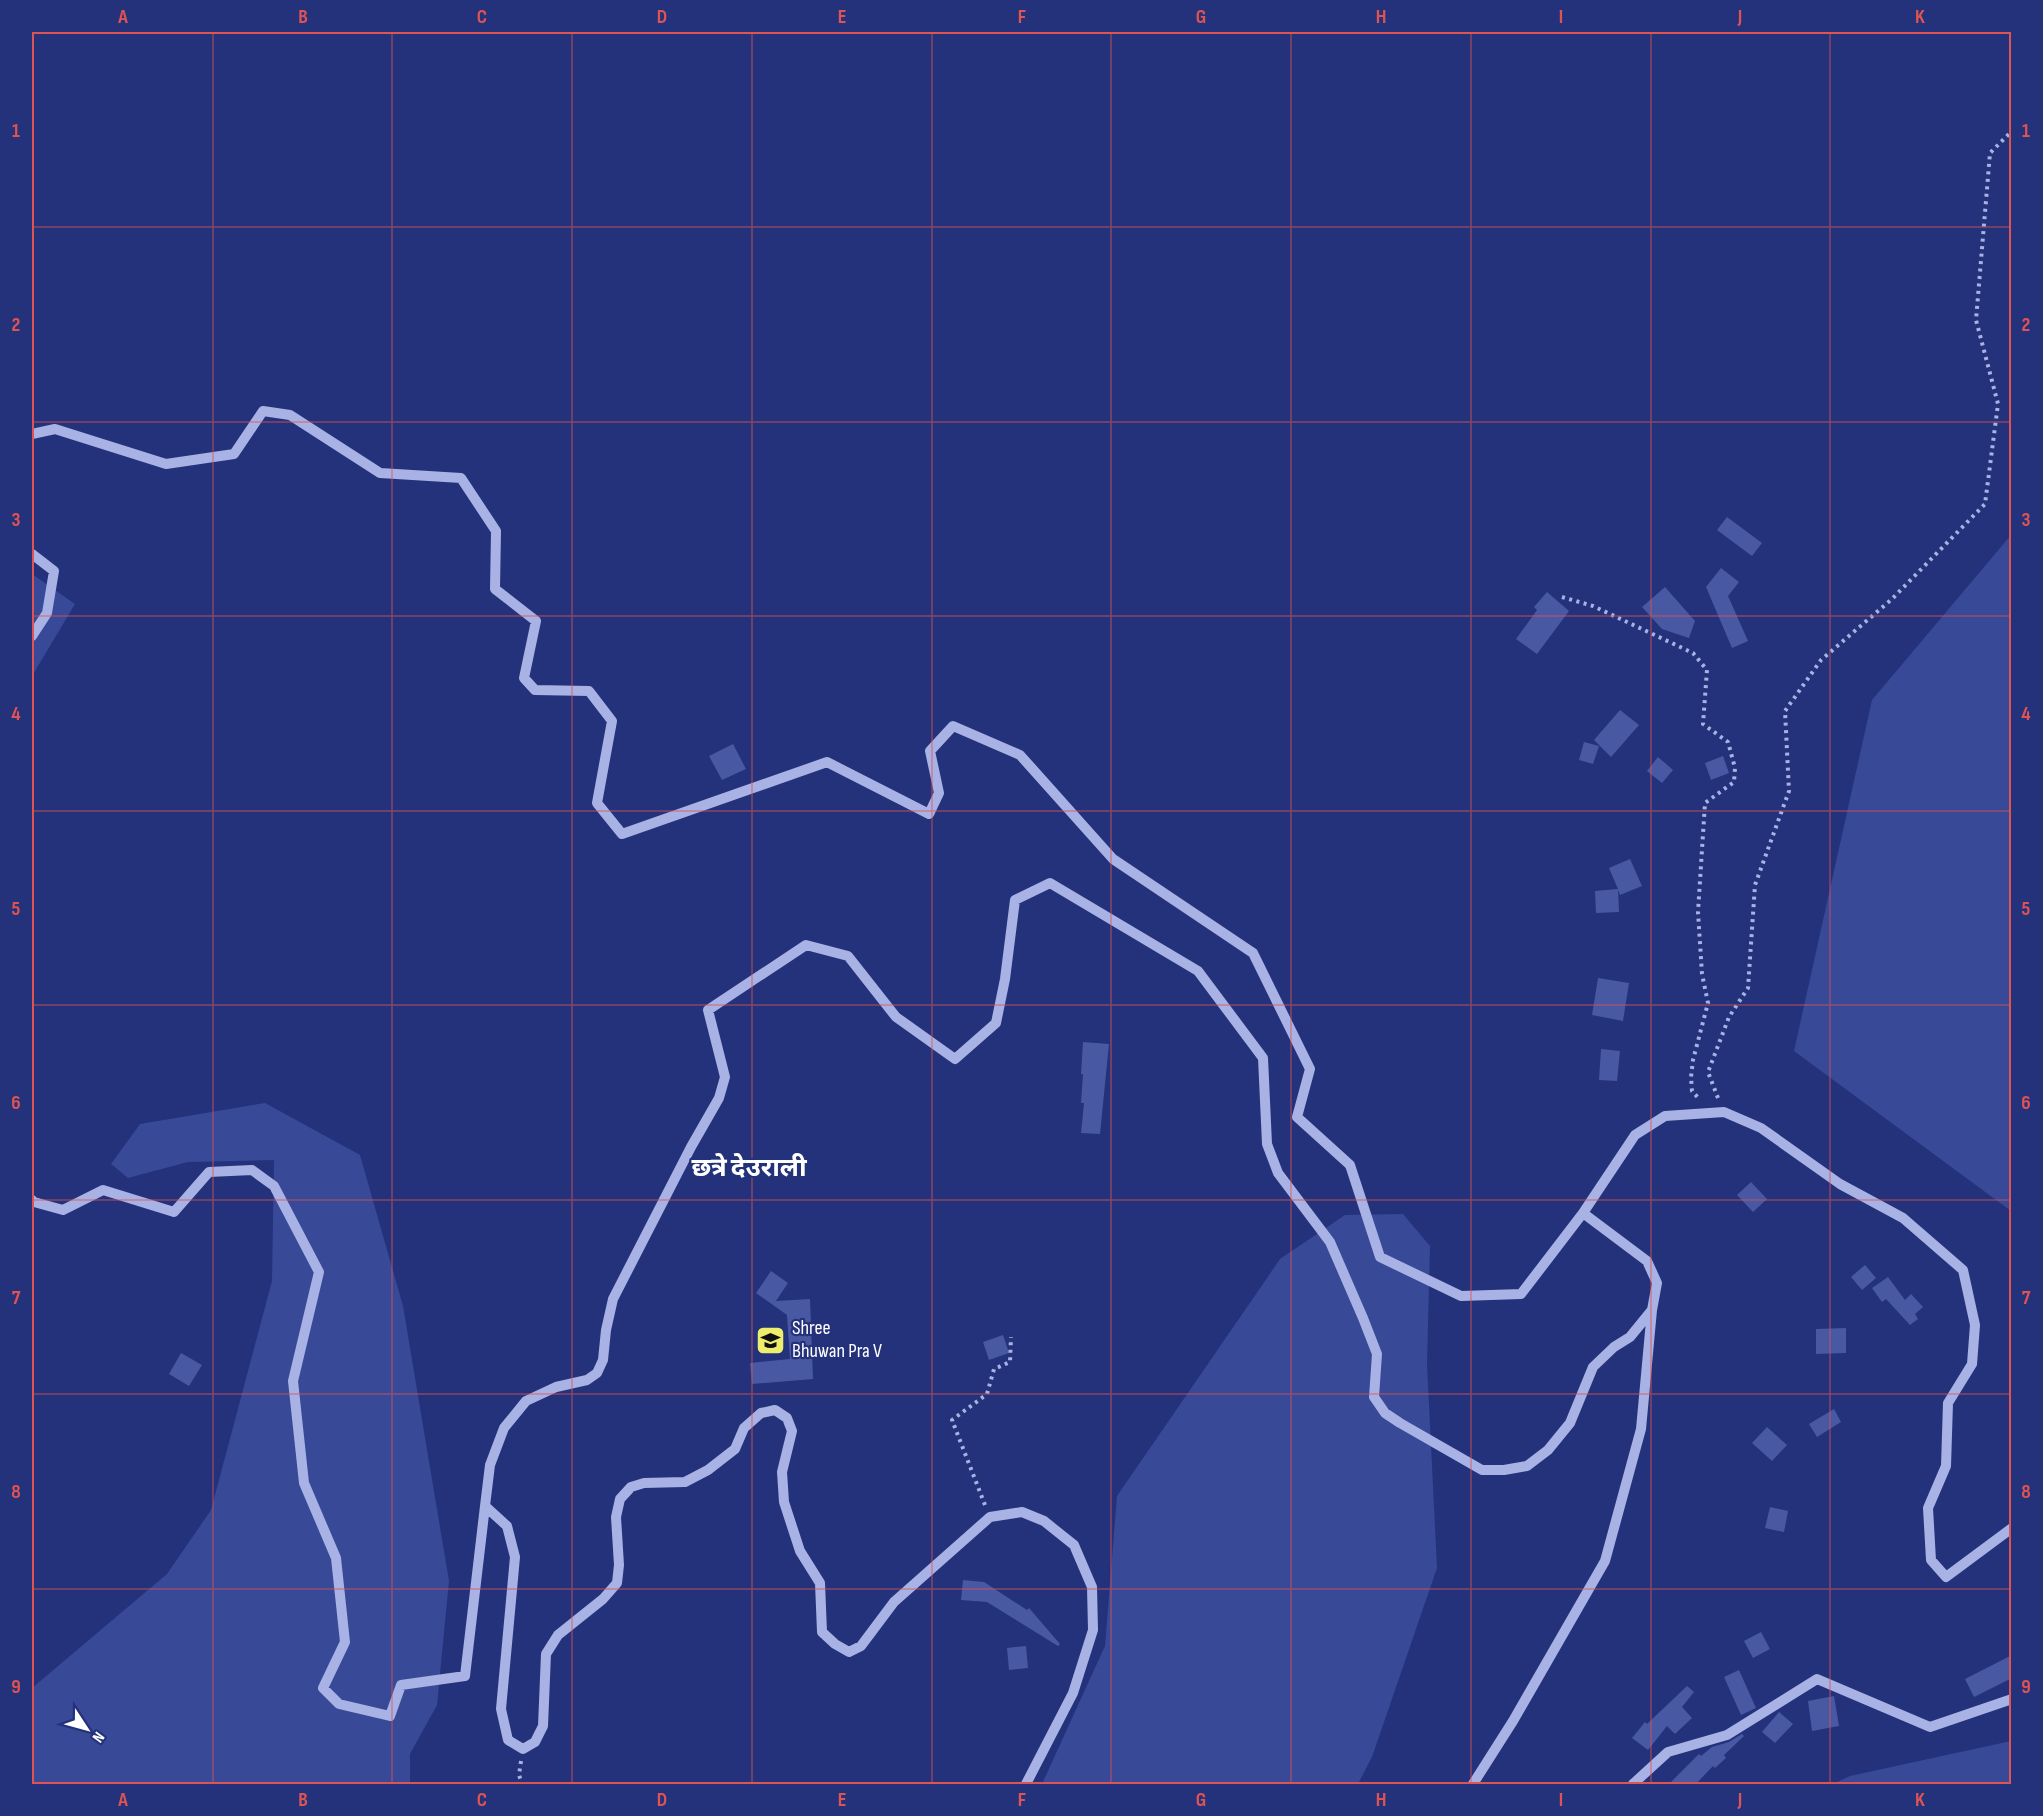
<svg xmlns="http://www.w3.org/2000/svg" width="2043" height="1816" font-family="'Sofia Sans Condensed','Noto Sans Devanagari',sans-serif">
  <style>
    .green { fill: #384998 }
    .building { fill: #4958a2 }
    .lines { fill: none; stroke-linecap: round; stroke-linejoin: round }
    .path { stroke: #a8b2e4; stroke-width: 4; stroke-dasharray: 3 4.5; stroke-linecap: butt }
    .minor { stroke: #a8b2e4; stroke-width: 10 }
    .grid { fill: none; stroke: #de5353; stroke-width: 1.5; stroke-opacity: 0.55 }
    .labels { text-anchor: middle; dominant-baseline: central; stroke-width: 4.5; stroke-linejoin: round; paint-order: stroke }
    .poi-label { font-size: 20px; fill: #fff; stroke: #24327b; text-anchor: start }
    .district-label { font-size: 26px; font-weight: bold; fill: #fff; stroke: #24327b }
    .neatline { fill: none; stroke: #de5353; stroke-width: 2 }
    .grid-label { font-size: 20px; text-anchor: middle; font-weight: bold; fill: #de5353 }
  </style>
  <rect width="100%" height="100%" fill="#24327b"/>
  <path class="green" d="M 2011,535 L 2011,1211 L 1794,1051 L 1872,700 Z
    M 32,574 L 75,604 L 32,676 Z
    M 265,1103 L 360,1155 L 403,1306 L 449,1581 L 437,1705 L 410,1754 L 410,1784 L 32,1784 L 32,1688 L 167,1574 L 211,1510 L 272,1281 L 274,1160 L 188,1162 L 128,1178 L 111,1164 L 140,1124 Z
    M 1403,1214 L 1430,1246 L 1427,1364 L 1437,1568 L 1372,1757 L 1358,1784 L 1042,1784 L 1105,1646 L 1117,1496 L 1280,1259 L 1345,1215 Z
    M 2011,1741 L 2011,1784 L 1833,1784 L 1850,1776 Z"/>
  <path class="building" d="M 1727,517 L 1762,543 L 1752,556 L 1717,530 Z
    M 1721,568 L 1739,582 L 1728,596 L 1748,641 L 1732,648 L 1706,587 Z
    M 1665,587 L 1695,621 L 1689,638 L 1662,629 L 1642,607 Z
    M 1547,592 L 1569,611 L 1537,654 L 1516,639 L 1537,610 L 1534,607 Z
    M 1620,710 L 1639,725 L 1611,757 L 1594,740 Z
    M 1584,742 L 1599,746 L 1593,764 L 1579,760 Z
    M 733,744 L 746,769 L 722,780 L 709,756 Z
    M 1723,756 L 1729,773 L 1711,780 L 1705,763 Z
    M 1658,757 L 1673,770 L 1662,783 L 1647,771 Z
    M 1630,859 L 1642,886 L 1620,895 L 1618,890 L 1619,912 L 1596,913 L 1595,891 L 1618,889 L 1609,868 Z
    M 1598,978 L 1629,983 L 1623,1021 L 1592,1015 Z
    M 1083,1042 L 1109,1044 L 1100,1134 L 1081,1133 L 1084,1103 L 1081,1103 L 1083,1074 L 1081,1074 Z
    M 1601,1049 L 1620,1051 L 1617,1081 L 1599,1080 Z
    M 1751,1182 L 1767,1199 L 1753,1212 L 1737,1195 Z
    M 1865,1265 L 1876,1278 L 1862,1290 L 1851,1277 Z
    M 771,1271 L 788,1283 L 776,1301 L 810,1299 L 813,1379 L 752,1384 L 750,1363 L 790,1359 L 787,1315 L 756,1293 Z
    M 1888,1277 L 1905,1300 L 1911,1294 L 1923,1307 L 1915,1314 L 1918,1319 L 1910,1325 L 1886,1299 L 1882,1302 L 1872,1288 Z
    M 1846,1328 L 1846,1353 L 1816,1354 L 1816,1329 Z
    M 1003,1335 L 1009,1353 L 989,1360 L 983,1342 Z
    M 181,1353 L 202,1365 L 189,1386 L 169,1374 Z
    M 1834,1409 L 1841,1422 L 1817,1437 L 1809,1424 Z
    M 1767,1427 L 1787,1445 L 1772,1461 L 1752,1443 Z
    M 1770,1507 L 1788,1511 L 1784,1532 L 1765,1528 Z
    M 963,1580 L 984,1582 L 1027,1610 L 1029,1608 L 1060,1644 L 1058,1646 L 987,1602 L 961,1600 Z
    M 1761,1632 L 1770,1649 L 1753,1658 L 1744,1641 Z
    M 1026,1646 L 1028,1668 L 1009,1670 L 1007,1648 Z
    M 2012,1655 L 2012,1678 L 1974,1697 L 1965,1679 Z
    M 1739,1670 L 1756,1708 L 1741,1715 L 1724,1677 Z
    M 1687,1686 L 1694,1692 L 1682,1707 L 1692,1718 L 1675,1734 L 1667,1726 L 1648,1750 L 1632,1738 L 1645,1722 L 1647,1724 Z
    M 1834,1696 L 1839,1726 L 1812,1731 L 1808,1701 Z
    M 1779,1712 L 1793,1724 L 1775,1743 L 1762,1732 Z
    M 1742,1734 L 1744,1736 L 1724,1755 L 1726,1758 L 1715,1768 L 1713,1766 L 1695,1785 L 1668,1785 L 1699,1754 L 1701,1756 L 1712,1747 L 1729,1742 Z"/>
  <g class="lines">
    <path class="path" d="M 1562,597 L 1593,606 L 1693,653 L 1707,670 L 1703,724 L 1728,742 L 1735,768 L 1734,782 L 1705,803 L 1698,912 L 1702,974 L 1708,1003 L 1693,1060 L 1691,1077 L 1692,1091 L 1700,1100
      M 1718,1098 L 1708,1072 L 1729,1017 L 1748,988 L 1755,885 L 1789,791 L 1785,711 L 1821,660 L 1892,599 L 1985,504 L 1998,404 L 1976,320 L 1990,153 L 2012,131
      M 985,1505 L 952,1420 L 987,1394 L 994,1369 L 1010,1362 L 1011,1337
      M 521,1761 L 519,1775 L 522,1784"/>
    <path class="minor" d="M 32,434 L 55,429 L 166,464 L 234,454 L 263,411 L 290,415 L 380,473 L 461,478 L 496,531 L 495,589 L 536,621 L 524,678 L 535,690 L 589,691 L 612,721 L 597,803 L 622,834 L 827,762 L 929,814 L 939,793 L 930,751 L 953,726 L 1020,755 L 1113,859 L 1253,953 L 1310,1069 L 1297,1117 L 1350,1165 L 1380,1257 L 1461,1296 L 1521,1294 L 1583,1213
      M 32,554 L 54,571 L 47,613 L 32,636
      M 32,1200 L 34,1202 L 63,1210 L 103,1190 L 174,1212 L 209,1172 L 252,1170 L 274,1186 L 319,1272 L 293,1381 L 304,1483 L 336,1558 L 345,1642 L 323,1688 L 339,1704 L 390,1716 L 401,1685 L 465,1676 L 485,1506
      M 1026,1784 L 1073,1693 L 1093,1630 L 1092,1587 L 1074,1545 L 1044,1521 L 1022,1512 L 990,1517 L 894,1602 L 861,1646 L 849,1652 L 835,1644 L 822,1632 L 820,1583 L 800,1551 L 784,1502 L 782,1472 L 792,1431 L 787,1418 L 775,1410 L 761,1413 L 744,1428 L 735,1449 L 708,1470 L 685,1482 L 644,1483 L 631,1487 L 620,1499 L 616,1517 L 619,1565 L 617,1583 L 603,1599 L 558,1635 L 546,1654 L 543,1726 L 535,1742 L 523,1749 L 508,1740 L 501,1709 L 515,1557 L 507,1526 L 485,1506 L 490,1465 L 504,1428 L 526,1401 L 556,1387 L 587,1380 L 597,1373 L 603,1360 L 606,1330 L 613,1299 L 691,1147 L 719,1098 L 725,1077 L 708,1010 L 806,945 L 848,956 L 896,1017 L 955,1059 L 996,1023 L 1005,979 L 1015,900 L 1050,883 L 1198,971 L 1263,1058 L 1267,1144 L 1278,1173 L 1330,1242 L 1363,1318 L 1377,1354 L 1374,1397 L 1385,1413 L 1400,1423 L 1482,1470 L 1504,1470 L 1527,1466 L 1548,1450 L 1570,1423 L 1593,1367 L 1614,1347 L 1630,1337 L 1652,1310 L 1657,1283 L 1647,1261 L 1583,1213 L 1635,1135 L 1665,1116 L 1724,1112 L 1761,1128 L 1840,1184 L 1903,1218 L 1963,1270 L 1975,1325 L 1972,1364 L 1948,1403 L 1946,1466 L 1928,1508 L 1931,1560 L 1946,1577 L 2012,1528
      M 1473,1784 L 1513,1721 L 1605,1561 L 1641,1429 L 1652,1310
      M 1633,1784 L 1668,1752 L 1727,1735 L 1817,1679 L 1930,1727 L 2012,1699"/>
  </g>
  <path class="grid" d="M 213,32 L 213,1784M 392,32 L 392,1784M 572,32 L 572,1784M 752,32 L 752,1784M 932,32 L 932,1784M 1111,32 L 1111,1784M 1291,32 L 1291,1784M 1471,32 L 1471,1784M 1651,32 L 1651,1784M 1830,32 L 1830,1784M 32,227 L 2012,227M 32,422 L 2012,422M 32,616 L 2012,616M 32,811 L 2012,811M 32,1005 L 2012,1005M 32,1200 L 2012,1200M 32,1394 L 2012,1394M 32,1589 L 2012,1589"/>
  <defs>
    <symbol id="school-square" viewBox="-11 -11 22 22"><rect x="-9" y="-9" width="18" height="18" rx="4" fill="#eeed6c" stroke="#24327b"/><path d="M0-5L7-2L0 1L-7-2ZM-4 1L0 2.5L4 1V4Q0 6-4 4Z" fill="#111"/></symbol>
  </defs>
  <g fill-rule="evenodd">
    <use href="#school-square" x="754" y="1324" width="33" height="33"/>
  </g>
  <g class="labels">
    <g class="poi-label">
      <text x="792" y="1328">Shree<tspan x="792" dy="23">Bhuwan Pra V</tspan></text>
    </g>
    <g class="district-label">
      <text x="749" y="1168">छत्रे देउराली</text>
    </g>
  </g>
  <rect width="2043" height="1816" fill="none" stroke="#24327b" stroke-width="66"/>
  <g transform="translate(87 1729) rotate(126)" stroke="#24327b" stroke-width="4.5" paint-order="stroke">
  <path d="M0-4.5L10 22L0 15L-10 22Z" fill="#ffffff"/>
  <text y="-9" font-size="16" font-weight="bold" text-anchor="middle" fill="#ffffff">N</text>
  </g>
  <rect x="33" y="33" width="1977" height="1750" class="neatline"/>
  <g class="grid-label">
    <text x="123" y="23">A</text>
    <text x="303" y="23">B</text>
    <text x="482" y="23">C</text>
    <text x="662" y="23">D</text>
    <text x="842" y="23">E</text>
    <text x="1022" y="23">F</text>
    <text x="1201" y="23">G</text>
    <text x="1381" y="23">H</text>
    <text x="1561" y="23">I</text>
    <text x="1740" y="23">J</text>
    <text x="1920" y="23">K</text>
    <text x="16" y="137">1</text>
    <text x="2026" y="137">1</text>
    <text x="16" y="331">2</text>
    <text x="2026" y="331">2</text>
    <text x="16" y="526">3</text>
    <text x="2026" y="526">3</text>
    <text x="16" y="720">4</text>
    <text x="2026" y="720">4</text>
    <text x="16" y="915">5</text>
    <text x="2026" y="915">5</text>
    <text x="16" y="1109">6</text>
    <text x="2026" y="1109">6</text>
    <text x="16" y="1304">7</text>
    <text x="2026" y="1304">7</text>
    <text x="16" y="1498">8</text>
    <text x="2026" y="1498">8</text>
    <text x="16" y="1693">9</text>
    <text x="2026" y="1693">9</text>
    <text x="123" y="1806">A</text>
    <text x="303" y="1806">B</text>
    <text x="482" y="1806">C</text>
    <text x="662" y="1806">D</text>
    <text x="842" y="1806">E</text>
    <text x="1022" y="1806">F</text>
    <text x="1201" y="1806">G</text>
    <text x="1381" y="1806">H</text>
    <text x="1561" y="1806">I</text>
    <text x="1740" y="1806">J</text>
    <text x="1920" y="1806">K</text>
  </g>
</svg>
